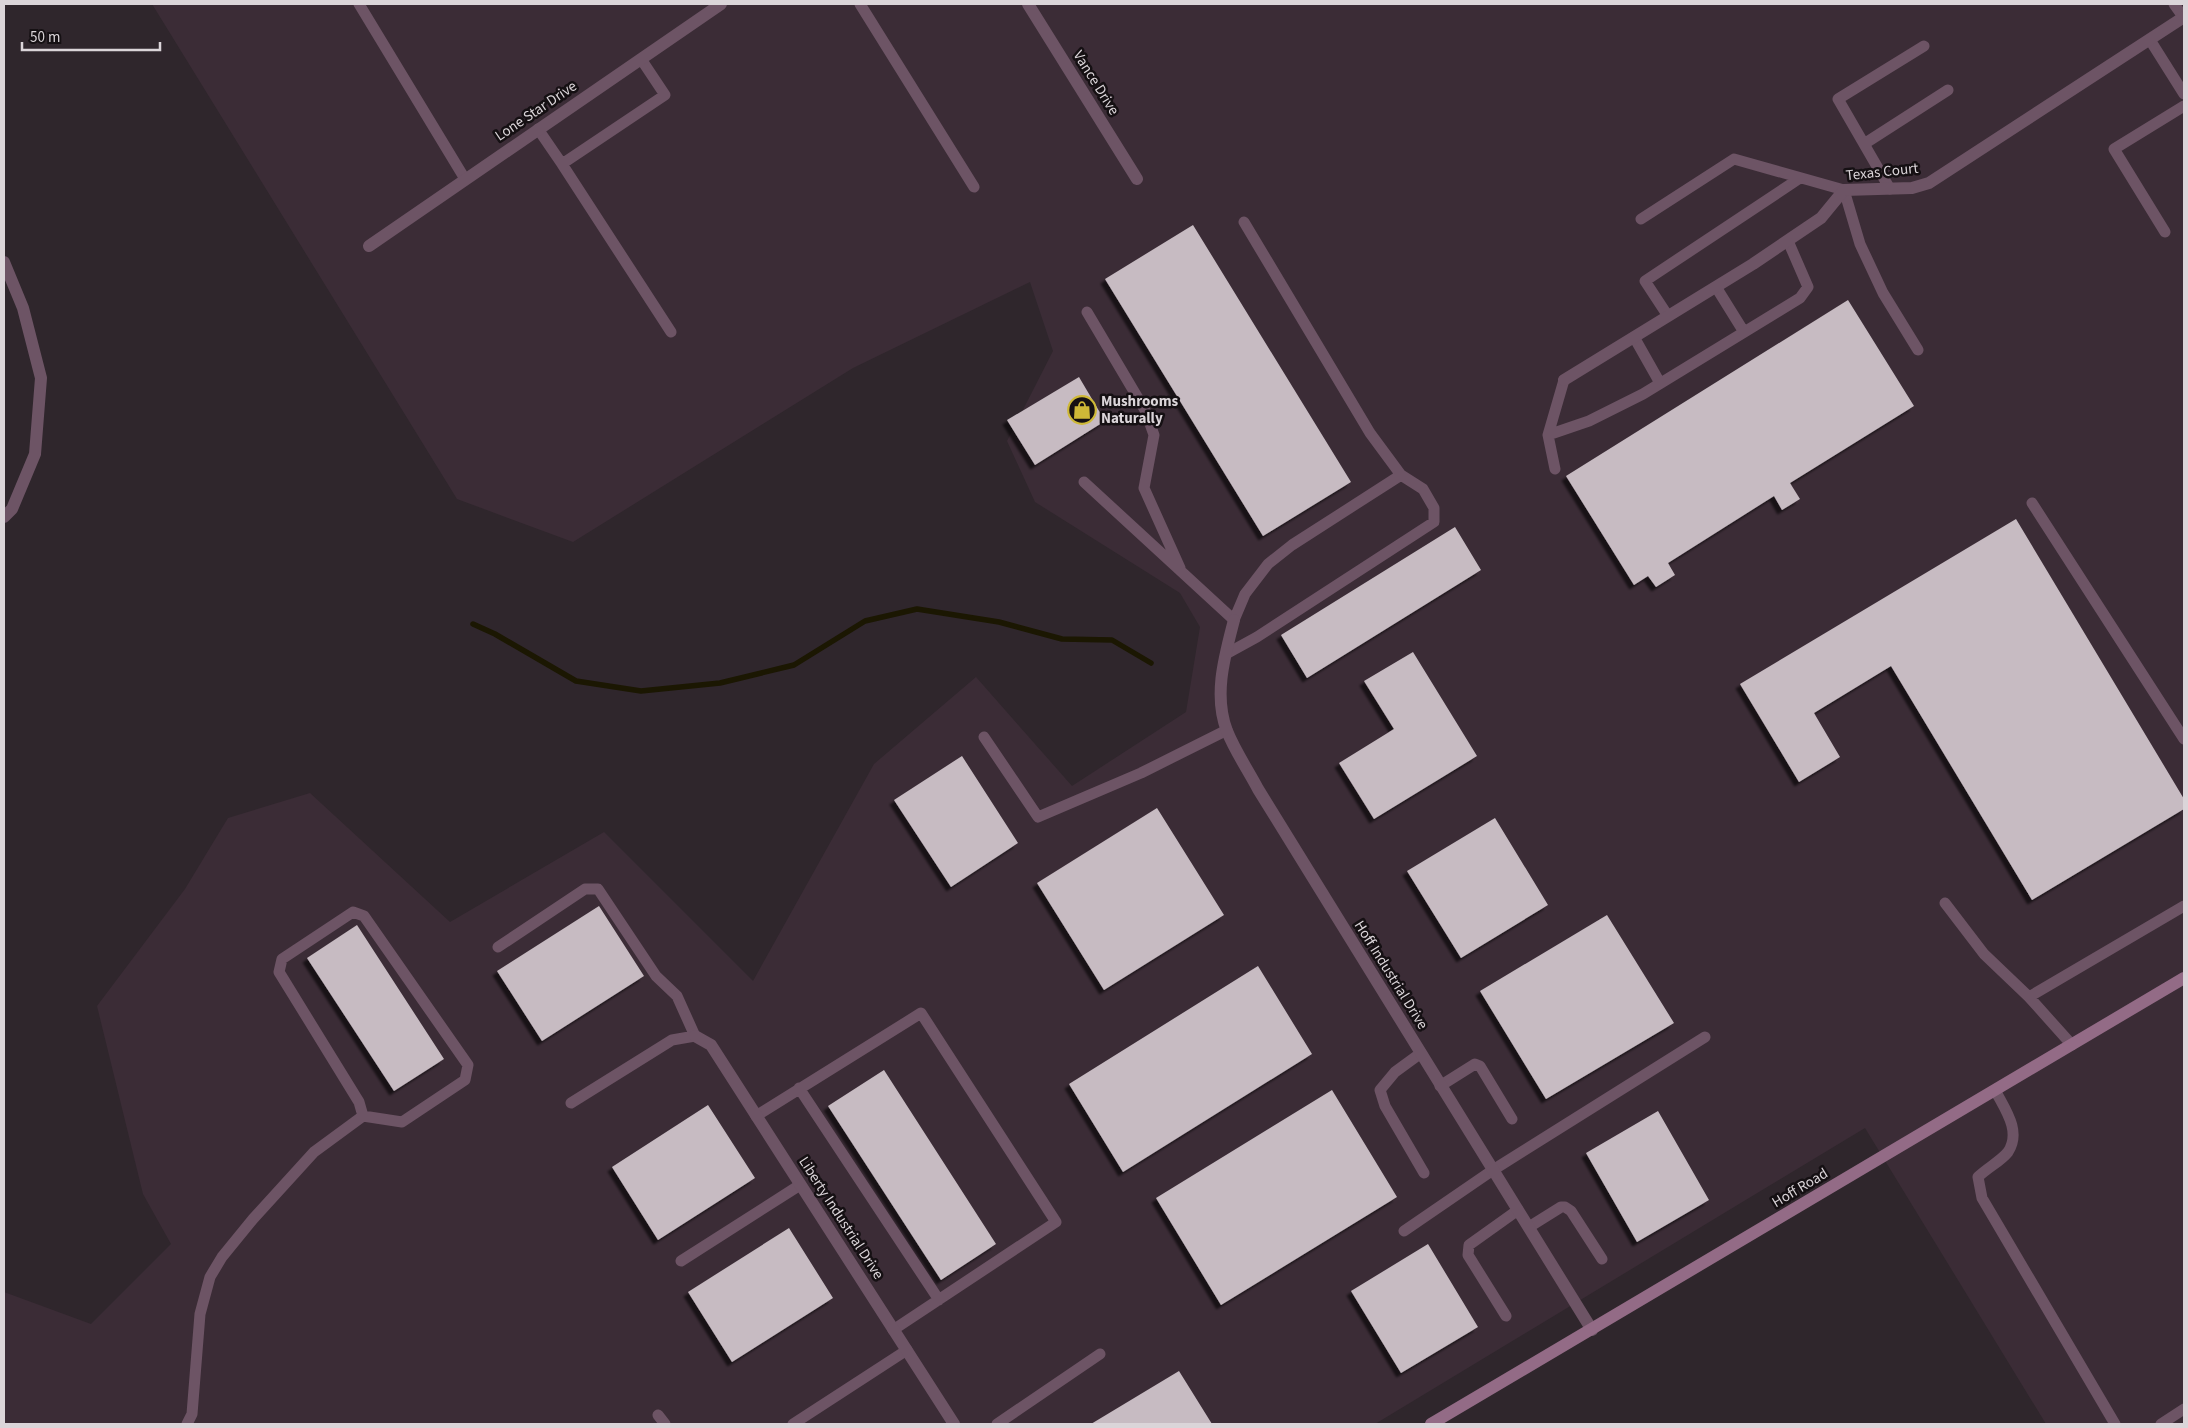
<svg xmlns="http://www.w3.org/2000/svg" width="2188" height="1428" font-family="'Source Sans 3',sans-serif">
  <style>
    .built { fill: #3b2c36 }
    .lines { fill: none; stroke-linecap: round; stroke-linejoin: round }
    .stream { stroke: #1b1702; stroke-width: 5.5 }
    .building { fill: #c7bbc2; filter: url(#shadow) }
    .lane { stroke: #6d5465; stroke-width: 11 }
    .street { stroke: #6d5465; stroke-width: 12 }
    .secondary { stroke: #936b86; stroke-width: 12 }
    .labels { text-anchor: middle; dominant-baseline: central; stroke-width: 5; stroke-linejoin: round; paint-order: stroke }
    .street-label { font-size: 15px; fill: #dbd5d9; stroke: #151013 }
    .poi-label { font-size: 15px; font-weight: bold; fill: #dbd5d9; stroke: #151013; text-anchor: start }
  </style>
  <defs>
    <filter id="shadow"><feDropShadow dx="-4.5" dy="4.5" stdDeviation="1" flood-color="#0009"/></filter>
  </defs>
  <rect width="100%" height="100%" fill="#2f262c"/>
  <path class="built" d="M 152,4 L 2184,4 L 2184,1424 L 2046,1424 L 1865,1128 L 1375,1424 L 4,1424 L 4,1292 L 91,1324 L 171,1244 L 143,1194 L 97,1006 L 185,889 L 228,818 L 310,793 L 450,922 L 604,832 L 753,981 L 874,764 L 976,677 L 1072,786 L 1186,712 L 1200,627 L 1180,593 L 1035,502 L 1007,441 L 1053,351 L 1030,282 L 853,368 L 573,542 L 457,499 Z"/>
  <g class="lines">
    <path class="stream" d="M 473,624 L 495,634 L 576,681 L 641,691 L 720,683 L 794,665 L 865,621 L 917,609 L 999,622 L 1062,639 L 1112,640 L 1151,663"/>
  </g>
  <path class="building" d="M 1193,225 L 1351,482 L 1263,536 L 1105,279 Z
    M 1848,300 L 1914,406 L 1790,483 L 1800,499 L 1782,510 L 1774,496 L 1668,563 L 1675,575 L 1656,587 L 1648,576 L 1634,585 L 1566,476 Z
    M 1079,377 L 1105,421 L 1035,465 L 1007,420 Z
    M 2016,519 L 2184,799 L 2184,809 L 2032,900 L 1891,666 L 1814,713 L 1840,757 L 1799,782 L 1740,684 Z
    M 1455,527 L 1481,570 L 1307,678 L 1281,635 Z
    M 1413,652 L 1477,756 L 1374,819 L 1339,763 L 1394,729 L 1364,681 Z
    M 962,756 L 1018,843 L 951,887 L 894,800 Z
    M 1157,808 L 1224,915 L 1104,990 L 1037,883 Z
    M 1495,818 L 1548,905 L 1461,958 L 1407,871 Z
    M 599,906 L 644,976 L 542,1041 L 497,971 Z
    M 1607,915 L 1674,1023 L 1546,1099 L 1480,991 Z
    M 357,925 L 444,1059 L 394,1091 L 307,958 Z
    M 1258,966 L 1312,1054 L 1123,1172 L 1069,1084 Z
    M 884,1070 L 996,1244 L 941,1280 L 828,1106 Z
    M 1332,1090 L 1397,1197 L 1221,1305 L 1156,1198 Z
    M 708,1105 L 755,1178 L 658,1240 L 612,1167 Z
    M 1658,1111 L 1709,1200 L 1637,1242 L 1586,1153 Z
    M 789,1228 L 833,1298 L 732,1362 L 688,1292 Z
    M 1428,1244 L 1478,1327 L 1401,1373 L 1351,1291 Z
    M 1179,1371 L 1212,1424 L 1091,1424 Z"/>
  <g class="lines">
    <path class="lane" d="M 359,4 L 465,179
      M 860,4 L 974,187
      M 2174,4 L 2184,18
      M 2150,40 L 2184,94
      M 538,129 L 562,164 L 665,95 L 641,59
      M 1864,144 L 1948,90
      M 562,164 L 671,332
      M 1890,189 L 1838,99 L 1924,46
      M 1641,219 L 1734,159 L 1844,190 L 1860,244 L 1883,293 L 1918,350
      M 2165,232 L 2114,149 L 2184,106
      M 1716,287 L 1744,332
      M 1087,312 L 1145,410 L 1154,435 L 1144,488 L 1180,568
      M 1668,316 L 1645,281 L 1800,178
      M 1634,337 L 1660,383
      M 1548,435 L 1589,421 L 1643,394 L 1800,298 L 1808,287 L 1788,241
      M 1555,469 L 1548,435 L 1564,380
      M 1084,482 L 1234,620 L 1245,594 L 1268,564 L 1292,545 L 1401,475
      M 2032,503 L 2184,739
      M 1226,654 L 1257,637 L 1434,522 L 1434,508 L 1423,489 L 1401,475 L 1370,433 L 1244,222
      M 984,737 L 1038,817 L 1141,773 L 1227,730
      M 1945,903 L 1984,954 L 2029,997 L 2072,1045
      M 498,947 L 585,889 L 598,889 L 656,976 L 677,996 L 695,1036 L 672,1040 L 571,1103
      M 2029,997 L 2184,906
      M 1421,1053 L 1395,1072 L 1380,1090 L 1385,1106 L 1424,1173
      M 1440,1086 L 1475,1064 L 1480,1066 L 1512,1119
      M 799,1088 L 939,1300
      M 1995,1090 C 2004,1108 2022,1131 2008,1152 C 2001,1161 1987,1168 1978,1177 L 1982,1198 L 2115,1424
      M 756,1116 L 921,1013 L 1056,1222 L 893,1330
      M 1529,1227 L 1561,1207 L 1565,1207 L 1571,1211 L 1602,1259
      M 1404,1231 L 1493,1170 L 1705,1037
      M 681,1261 L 800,1185
      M 1506,1316 L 1468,1255 L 1469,1245 L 1518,1210
      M 658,1415 L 665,1424
      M 187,1424 L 192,1414 L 200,1314 L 210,1277 L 222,1257 L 253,1219 L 314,1152 L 363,1116 L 402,1122 L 465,1080 L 468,1065 L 364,916 L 353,912 L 282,959 L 279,972 L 359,1102 L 363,1116
      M 793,1424 L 907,1350
      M 997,1424 L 1100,1354
      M 2161,1424 L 2184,1409"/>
    <path class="street" d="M 1028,4 L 1137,179
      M 369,246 L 721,4
      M 4,262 L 23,308 L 41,378 L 35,454 L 12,509 L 4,517
      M 1564,380 L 1753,264 L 1821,218 L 1844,190 L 1912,188 L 1929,183 L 2184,17
      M 1234,620 C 1225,655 1213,695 1227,731 C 1235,751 1248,770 1258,789 L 1592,1330
      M 695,1036 L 711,1045 L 954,1424"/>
    <path class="secondary" d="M 1431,1424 L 2184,978"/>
  </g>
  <defs>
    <symbol id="shop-ring" viewBox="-11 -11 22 22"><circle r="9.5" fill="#151013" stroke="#ceb837" stroke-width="1.5"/><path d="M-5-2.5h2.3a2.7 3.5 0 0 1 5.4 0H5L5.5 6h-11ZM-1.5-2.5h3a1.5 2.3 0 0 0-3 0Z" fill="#ceb837"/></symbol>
  </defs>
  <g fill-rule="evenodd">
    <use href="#shop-ring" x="1066" y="394" width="32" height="32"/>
  </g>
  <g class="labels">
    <g class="street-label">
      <text transform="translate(1096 83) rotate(58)">Vance Drive</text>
      <text transform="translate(536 111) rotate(-34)">Lone Star Drive</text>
      <text transform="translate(1882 172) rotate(-6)">Texas Court</text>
      <text transform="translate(1391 975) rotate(58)">Hoff Industrial Drive</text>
      <text transform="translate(1800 1188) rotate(-31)">Hoff Road</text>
      <text transform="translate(841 1218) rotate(57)">Liberty Industrial Drive</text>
    </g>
    <g class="poi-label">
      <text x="1101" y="401">Mushrooms<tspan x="1101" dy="17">Naturally</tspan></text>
    </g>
  </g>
  <rect width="2188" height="1428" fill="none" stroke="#dbd5d9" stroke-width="10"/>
  <path d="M22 42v8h138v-8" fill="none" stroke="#dbd5d9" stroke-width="2.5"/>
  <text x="30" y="42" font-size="15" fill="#dbd5d9" stroke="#151013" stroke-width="4" paint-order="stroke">50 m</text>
</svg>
